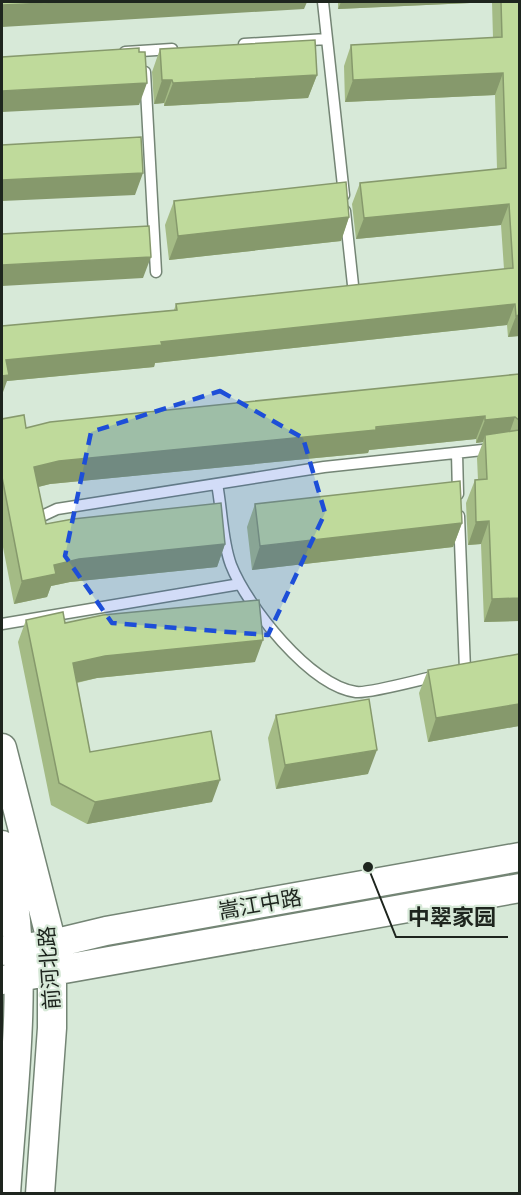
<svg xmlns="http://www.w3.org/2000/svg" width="521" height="1195" font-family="'Public Sans','Noto Sans SC',sans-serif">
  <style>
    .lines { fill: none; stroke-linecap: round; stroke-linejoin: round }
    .lane-casing { stroke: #748575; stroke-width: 13 }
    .secondary-casing { stroke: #748575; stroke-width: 31 }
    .lane { stroke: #fff; stroke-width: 10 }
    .secondary { stroke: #fff; stroke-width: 28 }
    .wall { fill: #a4bb85 }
    .shaded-wall { fill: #86996c }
    .building { fill: #bfda9b; stroke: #86996c; stroke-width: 1.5 }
    .marked { fill: #1d4ed8; fill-opacity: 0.2; stroke: #1d4ed8; stroke-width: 4.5; stroke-dasharray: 12 8; stroke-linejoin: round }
    .labels { text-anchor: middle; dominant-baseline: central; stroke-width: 4.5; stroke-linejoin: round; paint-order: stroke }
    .street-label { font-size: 21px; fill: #1e251e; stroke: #d7e9d8 }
    .leader { fill: none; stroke: #1e251e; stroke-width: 2 }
    .callout-dot { fill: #1e251e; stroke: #d7e9d8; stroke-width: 2 }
    .callout-label { font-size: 22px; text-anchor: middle; font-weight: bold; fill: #1e251e; stroke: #d7e9d8; stroke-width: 4.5; stroke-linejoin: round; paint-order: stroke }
  </style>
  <rect width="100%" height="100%" fill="#d7e9d8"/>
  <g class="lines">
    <defs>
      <path id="lane" d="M 323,2 L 344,195
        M 244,44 L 327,39
        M 125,52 L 172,49
        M 145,72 L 156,272
        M 345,211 L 353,285
        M 457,453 L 458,494
        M 217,484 C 222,510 222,541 231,565 C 247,606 310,686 356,692 C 368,694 422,679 437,676
        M 42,516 L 57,509 L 324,467 L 492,449
        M 459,516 L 465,670
        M 2,624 L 240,584"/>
      <path id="secondary" d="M 2,748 L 52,944 L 52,1028 L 40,1194
        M 2,845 C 6,864 11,884 14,903 C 26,995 12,1101 6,1194
        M 2,951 L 52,944 L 106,931 L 520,857
        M 2,980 L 520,888"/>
    </defs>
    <use href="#lane" class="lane-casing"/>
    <use href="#secondary" class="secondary-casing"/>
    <use href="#lane" class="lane"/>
    <use href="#secondary" class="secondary"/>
  </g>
  <path class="wall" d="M 338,2 L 519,2 L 519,336 L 508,337 L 507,325 L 155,363 L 154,367 L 7,381 L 2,326 L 174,310 L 176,304 L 504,269 L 501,225 L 356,239 L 352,204 L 360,183 L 497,169 L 495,95 L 345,102 L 344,66 L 351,45 L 493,38 L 492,2 L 338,9 Z
    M 160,49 L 317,75 L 308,98 L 164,106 L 164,103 L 154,104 L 152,72 Z
    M 174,201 L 349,217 L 341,241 L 169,260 L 165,225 Z
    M 519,374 L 519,621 L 484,622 L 481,544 L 468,545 L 466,503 L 475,480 L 478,480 L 477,458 L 483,442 L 476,443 L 476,439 L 369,450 L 368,453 L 50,484 L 38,487 L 46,524 L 225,544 L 217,567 L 70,582 L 51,586 L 47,597 L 14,604 L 2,542 L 2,419 L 26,428 Z
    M 255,504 L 462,523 L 453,547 L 252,570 L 247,527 Z
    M 26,620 L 65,623 L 255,662 L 97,678 L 77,683 L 90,752 L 212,802 L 87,824 L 51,805 L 18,642 Z
    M 428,670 L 519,726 L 428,742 L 419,693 Z
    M 276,715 L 368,774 L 276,789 L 268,738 Z"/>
  <path class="shaded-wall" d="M 70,2 L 307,2 L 304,9 L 2,27 L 2,5 Z
    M 341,2 L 492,2 L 338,9 Z
    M 503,73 L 495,95 L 345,102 L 353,80 Z
    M 317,75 L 308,98 L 164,106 L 173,83 Z
    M 162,80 L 172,80 L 164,103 L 154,104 Z
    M 147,83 L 139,105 L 2,112 L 2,91 Z
    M 143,173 L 135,195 L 2,201 L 2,180 Z
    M 509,204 L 501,225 L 356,239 L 364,218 Z
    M 349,217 L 341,241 L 169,260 L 178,236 Z
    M 151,257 L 143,278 L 2,286 L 2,265 Z
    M 515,304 L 507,325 L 155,363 L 154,367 L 7,381 L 2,395 L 2,372 L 6,360 L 161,342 Z
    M 519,315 L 519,336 L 508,337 L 516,316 Z
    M 485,416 L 476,439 L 369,450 L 368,453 L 50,484 L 26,490 L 34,467 L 59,461 Z
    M 515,417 L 507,440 L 485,435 L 483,442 L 476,443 L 485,420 Z
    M 489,521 L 481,544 L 468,545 L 476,522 Z
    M 462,523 L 453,547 L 252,570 L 260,546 Z
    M 225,544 L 217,567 L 70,582 L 51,586 L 47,597 L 14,604 L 22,581 L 54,565 L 79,559 Z
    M 519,598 L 519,621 L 484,622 L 492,599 Z
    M 263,640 L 255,662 L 97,678 L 65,685 L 73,663 L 105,656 Z
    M 519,704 L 519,726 L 428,742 L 436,718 Z
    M 377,750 L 368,774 L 276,789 L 285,765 Z
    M 220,780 L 212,802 L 87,824 L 95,802 Z"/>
  <path class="building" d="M 2,2 L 70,2 L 2,5 Z
    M 501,2 L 519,2 L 519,315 L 516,316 L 515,304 L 161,342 L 162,345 L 6,360 L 9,375 L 2,376 L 2,326 L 177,310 L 176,304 L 513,268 L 509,204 L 364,218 L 360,183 L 506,168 L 503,73 L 353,80 L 351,45 L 502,37 Z
    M 315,40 L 317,75 L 173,83 L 172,80 L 162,80 L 160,49 Z
    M 139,48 L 139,52 L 145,52 L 147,83 L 2,91 L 2,57 Z
    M 141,137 L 143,173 L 2,180 L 2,145 Z
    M 346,182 L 349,217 L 178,236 L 174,201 Z
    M 149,226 L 151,257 L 2,265 L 2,234 Z
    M 519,374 L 519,420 L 515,417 L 485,420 L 485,416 L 376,427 L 376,430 L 59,461 L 34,467 L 46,524 L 73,519 L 221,503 L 225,544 L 79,559 L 54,565 L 56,574 L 22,581 L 2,477 L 2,419 L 24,415 L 26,428 L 50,422 Z
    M 519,430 L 519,598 L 492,599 L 489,521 L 476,522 L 475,480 L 487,479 L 485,435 Z
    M 460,481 L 462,523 L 260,546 L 255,504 Z
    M 259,600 L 263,640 L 105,656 L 73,663 L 90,752 L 211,731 L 220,780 L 95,802 L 59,783 L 26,620 L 63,612 L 65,623 L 103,615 Z
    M 519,654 L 519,704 L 436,718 L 428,670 Z
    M 369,699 L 377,750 L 285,765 L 276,715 Z"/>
  <path class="marked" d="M 220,391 L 303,438 L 325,513 L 268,635 L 112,623 L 65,556 L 91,432 Z"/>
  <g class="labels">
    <g class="street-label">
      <text transform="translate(260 904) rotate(-10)">嵩江中路</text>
      <text transform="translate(49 968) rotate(-94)">前河北路</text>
    </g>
  </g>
  <path class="leader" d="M368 867L396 937H508"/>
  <circle class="callout-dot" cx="368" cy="867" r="6"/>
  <g class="callout-label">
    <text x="452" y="925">中翠家园</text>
  </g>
  <rect width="521" height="1195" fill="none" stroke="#1e251e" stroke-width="6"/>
</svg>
